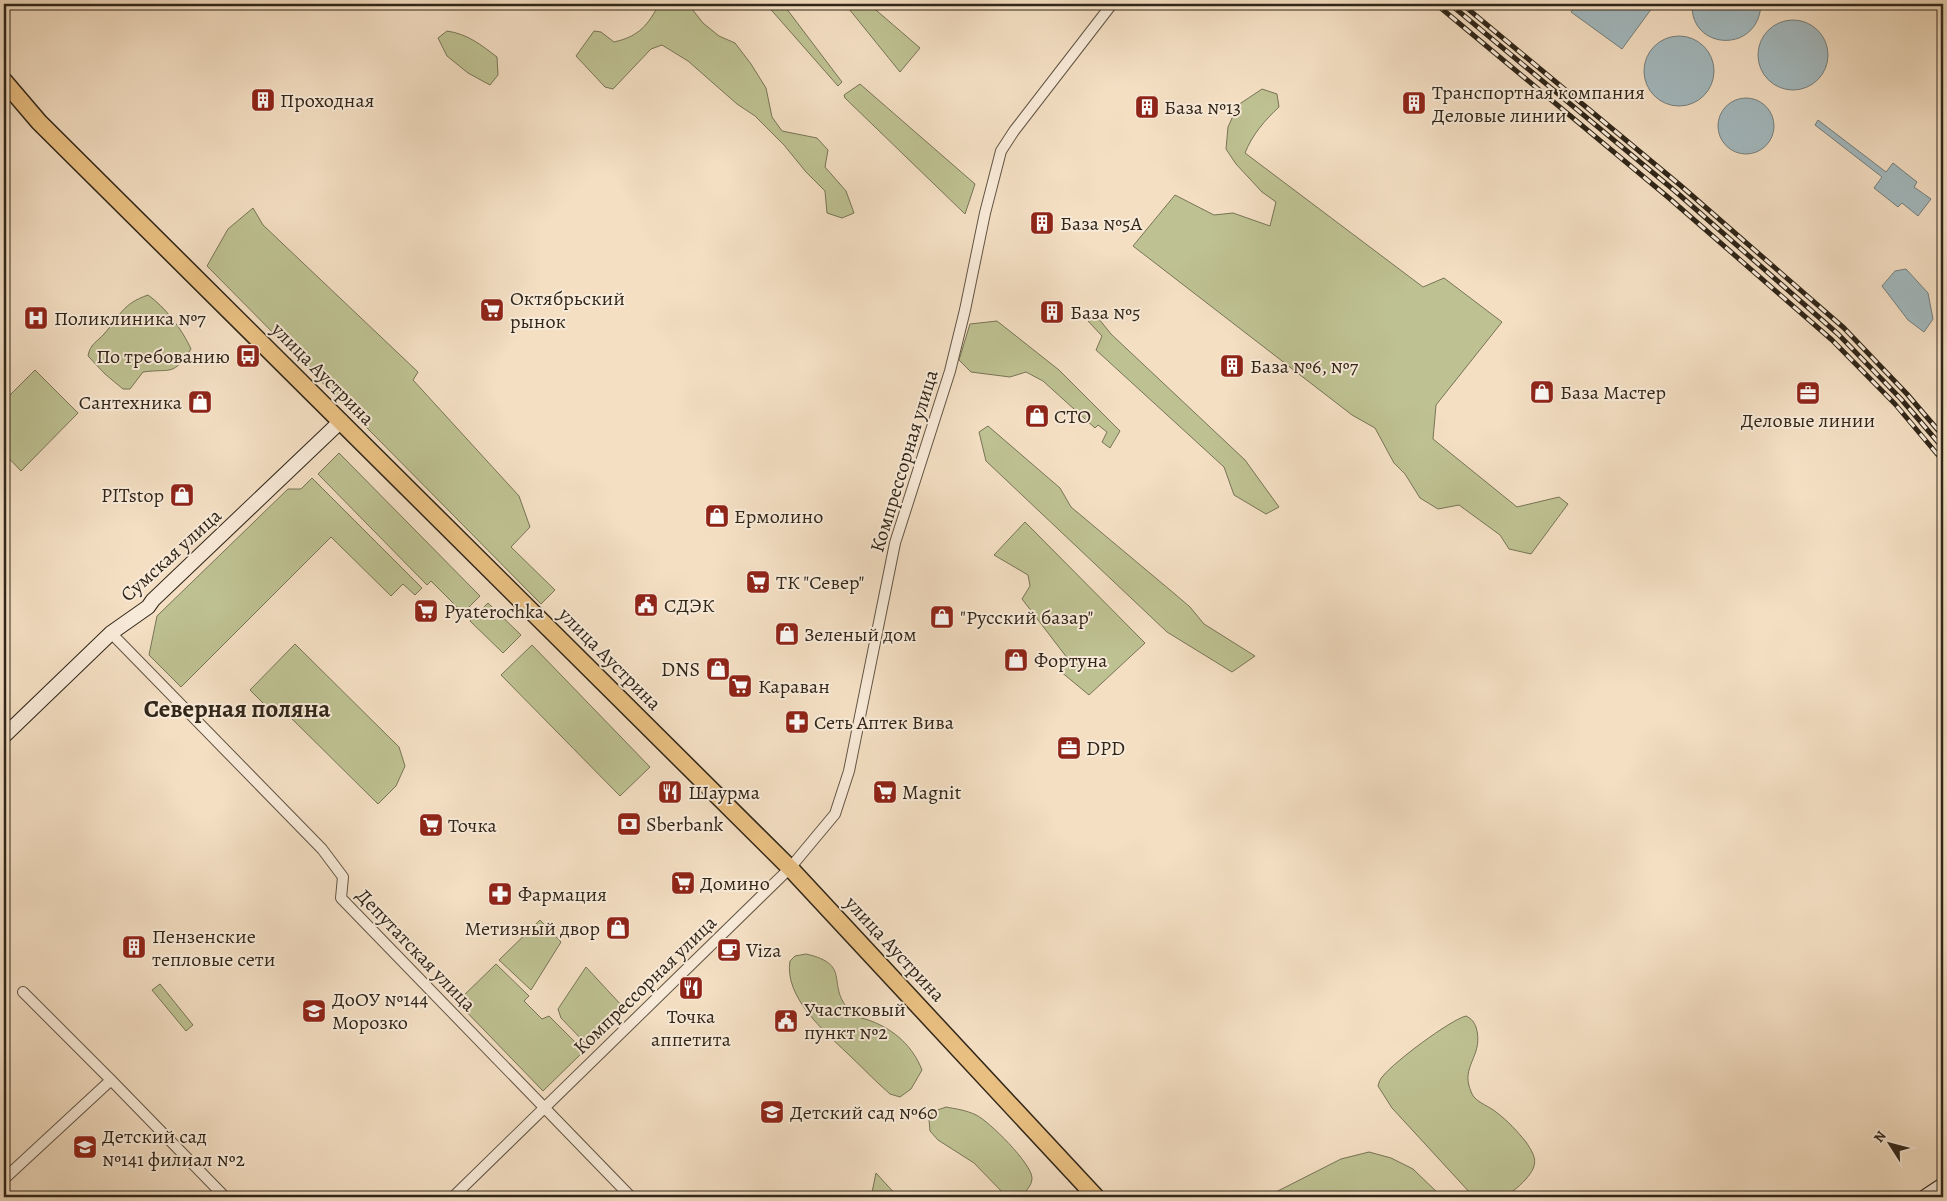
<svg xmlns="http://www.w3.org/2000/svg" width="1947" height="1201" font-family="Alegreya,serif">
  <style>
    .green { fill: #bec192; stroke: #777456 }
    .water { fill: #a2b9bf; stroke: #747e7d }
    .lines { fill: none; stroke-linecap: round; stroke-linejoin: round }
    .street-casing { stroke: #615444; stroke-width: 12 }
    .secondary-casing { stroke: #302619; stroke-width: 16 }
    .primary-casing { stroke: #302619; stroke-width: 19 }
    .street { stroke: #f8ead8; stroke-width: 10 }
    .secondary { stroke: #f8ead8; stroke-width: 14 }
    .primary { stroke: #eac082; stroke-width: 16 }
    .rail-casing { stroke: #302619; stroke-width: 5 }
    .rail { stroke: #f8ead8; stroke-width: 3; stroke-dasharray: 9; stroke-linecap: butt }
    .labels { text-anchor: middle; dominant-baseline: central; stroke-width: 4; stroke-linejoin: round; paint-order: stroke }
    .poi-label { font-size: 20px; fill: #302619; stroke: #f8ead8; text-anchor: start }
    .street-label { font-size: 20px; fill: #302619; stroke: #f8ead8 }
    .district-label { font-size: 25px; font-weight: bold; fill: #302619; stroke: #f8ead8 }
  </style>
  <rect width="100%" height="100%" fill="#f4dfc3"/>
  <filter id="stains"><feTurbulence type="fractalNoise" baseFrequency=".004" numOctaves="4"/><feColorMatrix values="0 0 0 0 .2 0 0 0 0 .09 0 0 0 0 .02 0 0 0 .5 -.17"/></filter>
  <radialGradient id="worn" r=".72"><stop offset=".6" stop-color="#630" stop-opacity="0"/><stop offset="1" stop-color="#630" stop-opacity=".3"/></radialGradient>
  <path class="green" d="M 653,4 L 688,4 L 703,23 L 719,36 L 735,43 L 751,64 L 766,88 L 772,117 L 782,131 L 817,138 L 828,150 L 825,167 L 846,191 L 854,213 L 842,218 L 827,213 L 825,191 L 806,172 L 784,145 L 755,116 L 737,104 L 688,61 L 662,45 L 651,49 L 613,89 L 605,87 L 576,56 L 594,31 L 601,32 L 614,42 C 636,37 646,28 657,8 Z
    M 766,4 L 783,4 L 842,82 L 838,86 Z
    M 845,4 L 869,4 L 920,48 L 900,72 Z
    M 447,31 C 468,34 481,45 497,57 L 498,75 L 490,85 L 468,73 L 447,56 L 438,38 Z
    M 860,84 L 975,184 L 965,214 L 845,98 L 844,95 Z
    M 1262,89 L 1277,94 L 1279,107 C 1265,120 1252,135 1245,153 L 1423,287 L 1444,278 L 1502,322 L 1436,405 L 1433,439 L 1517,507 L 1559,497 L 1568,504 L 1531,554 L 1509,549 L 1500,535 L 1459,505 L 1438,509 L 1420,498 L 1405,474 L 1394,463 L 1375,428 L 1352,415 L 1133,246 L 1175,195 L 1214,215 L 1233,213 L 1270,226 L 1276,202 L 1262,192 L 1236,164 L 1226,149 L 1228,127 L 1238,105 Z
    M 253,208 L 263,225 L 418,372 L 413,380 L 519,496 L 530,527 L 511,547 L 555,590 L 541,604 L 207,266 L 228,229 Z
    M 148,295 C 165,307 182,329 191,349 C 172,377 173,368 143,372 L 130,389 L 123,389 L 105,374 L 88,356 C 90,344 97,342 104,334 C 121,315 122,304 148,295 Z
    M 1099,319 L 1111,334 L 1245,460 L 1279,507 L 1266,514 L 1234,495 L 1224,467 L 1096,350 L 1102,336 L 1088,321 Z
    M 997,321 L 1059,370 L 1120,431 L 1110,448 L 1102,442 L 1107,432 L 1098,425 L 1095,428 L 1043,381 L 1026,372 L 1010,377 L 971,372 L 959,360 L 970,324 Z
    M 35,370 L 78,413 L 21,471 L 4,453 L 4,401 Z
    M 988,426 L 1060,488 L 1071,507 L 1176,595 L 1190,607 L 1204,624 L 1255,656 L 1232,672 L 1167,632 L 986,461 L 979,432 Z
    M 339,453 L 480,596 L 463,613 L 431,581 L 427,585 L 318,474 Z
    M 312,478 L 422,588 L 415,595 L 403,584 L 391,596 L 331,537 L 181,687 L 149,655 L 157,616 L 288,489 L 301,489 Z
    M 1025,522 L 1145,643 L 1089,695 L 1060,671 L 1068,659 L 1022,599 L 1030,586 L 1028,575 L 994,555 Z
    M 488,603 L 521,635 L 503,653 L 470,621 Z
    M 295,644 L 399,747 L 405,766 L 396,786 L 378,804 L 281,708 L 274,714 L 250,690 Z
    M 532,645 L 650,767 L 620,796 L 501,675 Z
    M 540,920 L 561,942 L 531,990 L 499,960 Z
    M 806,954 C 854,965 824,985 851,1012 C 856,1018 864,1018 871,1021 C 895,1030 913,1047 922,1070 L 911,1089 L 900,1097 L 890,1094 C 875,1081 862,1067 847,1053 C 824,1031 784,997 790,961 L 795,956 Z
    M 496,964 L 529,996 L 524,1001 L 542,1019 L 549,1016 L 584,1051 L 543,1091 L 457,1002 Z
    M 586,967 L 623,1007 L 586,1044 L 561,1018 L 558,1009 Z
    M 160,984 L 193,1025 L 186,1031 L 152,990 Z
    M 1466,1016 C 1472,1019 1474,1022 1476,1027 C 1484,1054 1463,1064 1469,1086 C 1470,1089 1472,1095 1474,1097 C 1479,1103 1490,1107 1496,1112 C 1508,1121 1517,1131 1526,1142 C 1536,1157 1539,1164 1526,1179 C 1508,1199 1499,1197 1474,1197 L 1472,1195 L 1392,1108 L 1378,1086 C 1379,1082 1380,1079 1383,1076 C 1394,1062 1450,1020 1466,1016 Z
    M 946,1107 C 956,1109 966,1110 976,1115 C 989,1121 1032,1164 1032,1178 C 1032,1186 1025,1192 1020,1197 L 1007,1197 L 974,1163 L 938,1140 L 930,1131 L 929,1120 L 932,1112 Z
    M 1369,1152 L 1391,1158 L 1413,1169 L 1442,1197 L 1266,1197 L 1341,1159 Z
    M 876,1173 L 898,1197 L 871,1197 Z"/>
  <path class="water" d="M 1577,4 L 1655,4 L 1622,49 L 1571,12 Z
    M 1692,4 L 1761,4 C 1759,54 1690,51 1692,4 Z
    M1758 55a35 35 0 1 1 70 0a35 35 0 1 1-70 0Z
    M1644 71a35 35 0 1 1 70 0a35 35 0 1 1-70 0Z
    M1718 126a28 28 0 1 1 56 0a28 28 0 1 1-56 0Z
    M 1818,120 L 1886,172 L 1893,163 L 1917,182 L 1914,187 L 1931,199 L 1918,216 L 1902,203 L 1898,207 L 1874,188 L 1882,177 L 1815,125 Z
    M 1906,269 L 1928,293 L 1933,319 L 1924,332 L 1908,320 L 1882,286 L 1895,271 Z"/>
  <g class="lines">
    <defs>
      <path id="street" d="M 111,633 L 322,849 L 343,877 L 341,898 L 631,1197
        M 23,992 L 111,1080 L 225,1197
        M 4,1179 L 111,1080
        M 453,1197 L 790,868 L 835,814 L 849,771 L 895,543 L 950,371 L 965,310 L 985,213 L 1001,151 L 1014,131 L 1112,4"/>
      <path id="secondary" d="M 4,736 L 111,633 L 148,607 L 153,600 L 341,421
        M 1925,1197 L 1943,1185"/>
      <path id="primary" d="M 4,81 L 39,122 L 790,868 L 1096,1197"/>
    </defs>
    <use href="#street" class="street-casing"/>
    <use href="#secondary" class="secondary-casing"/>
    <use href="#primary" class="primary-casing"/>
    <use href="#street" class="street"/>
    <use href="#secondary" class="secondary"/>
    <use href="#primary" class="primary"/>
    <defs>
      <path id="rail" d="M 1436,4 L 1669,198 L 1832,340 L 1895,404 L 1943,461
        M 1450,4 L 1675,191 L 1838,334 L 1901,399 L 1943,448
        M 1462,4 L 1680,185 L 1844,328 L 1907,394 L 1943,436"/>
    </defs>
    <use href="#rail" class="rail-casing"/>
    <use href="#rail" class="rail"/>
  </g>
  <defs>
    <symbol id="building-square" viewBox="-11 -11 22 22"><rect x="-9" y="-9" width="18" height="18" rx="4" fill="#8f2418" stroke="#f8ead8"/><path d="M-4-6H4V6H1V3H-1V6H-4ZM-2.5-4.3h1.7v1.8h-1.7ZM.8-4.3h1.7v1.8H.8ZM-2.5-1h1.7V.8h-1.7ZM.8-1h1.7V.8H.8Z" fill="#fff"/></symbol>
    <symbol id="supermarket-square" viewBox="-11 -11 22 22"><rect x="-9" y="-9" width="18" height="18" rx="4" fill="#8f2418" stroke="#f8ead8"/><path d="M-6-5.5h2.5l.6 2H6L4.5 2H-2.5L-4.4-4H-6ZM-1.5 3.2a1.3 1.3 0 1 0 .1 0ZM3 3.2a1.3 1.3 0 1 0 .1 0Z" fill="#fff"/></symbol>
    <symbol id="hospital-square" viewBox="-11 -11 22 22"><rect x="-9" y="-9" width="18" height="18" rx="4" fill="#8f2418" stroke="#f8ead8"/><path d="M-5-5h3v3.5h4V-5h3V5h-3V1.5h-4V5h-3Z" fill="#fff"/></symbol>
    <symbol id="bus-square" viewBox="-11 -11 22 22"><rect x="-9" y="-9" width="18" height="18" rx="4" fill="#8f2418" stroke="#f8ead8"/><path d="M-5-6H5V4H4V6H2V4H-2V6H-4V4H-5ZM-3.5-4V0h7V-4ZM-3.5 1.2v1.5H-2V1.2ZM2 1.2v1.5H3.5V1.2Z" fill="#fff"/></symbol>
    <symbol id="shop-square" viewBox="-11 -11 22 22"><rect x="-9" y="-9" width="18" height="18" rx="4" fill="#8f2418" stroke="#f8ead8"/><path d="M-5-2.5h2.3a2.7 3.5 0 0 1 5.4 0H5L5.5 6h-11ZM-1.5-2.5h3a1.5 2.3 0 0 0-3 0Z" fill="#fff"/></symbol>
    <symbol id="office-square" viewBox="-11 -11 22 22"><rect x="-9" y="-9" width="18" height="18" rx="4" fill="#8f2418" stroke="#f8ead8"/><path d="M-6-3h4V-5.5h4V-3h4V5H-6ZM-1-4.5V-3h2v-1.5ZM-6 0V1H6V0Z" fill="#fff"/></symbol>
    <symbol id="civic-square" viewBox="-11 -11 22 22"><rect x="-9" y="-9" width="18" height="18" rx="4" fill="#8f2418" stroke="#f8ead8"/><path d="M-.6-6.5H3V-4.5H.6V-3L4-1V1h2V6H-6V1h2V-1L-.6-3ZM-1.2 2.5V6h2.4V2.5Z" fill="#fff"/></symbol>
    <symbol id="pharmacy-square" viewBox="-11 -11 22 22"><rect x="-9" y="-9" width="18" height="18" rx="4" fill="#8f2418" stroke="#f8ead8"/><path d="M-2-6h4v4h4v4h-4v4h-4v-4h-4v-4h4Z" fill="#fff"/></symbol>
    <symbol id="restaurant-square" viewBox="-11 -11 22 22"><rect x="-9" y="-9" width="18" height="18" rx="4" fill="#8f2418" stroke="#f8ead8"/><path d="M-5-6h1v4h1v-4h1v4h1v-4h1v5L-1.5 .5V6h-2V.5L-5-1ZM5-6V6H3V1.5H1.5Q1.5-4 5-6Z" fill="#fff"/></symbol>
    <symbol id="bank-square" viewBox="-11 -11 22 22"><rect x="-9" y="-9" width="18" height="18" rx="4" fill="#8f2418" stroke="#f8ead8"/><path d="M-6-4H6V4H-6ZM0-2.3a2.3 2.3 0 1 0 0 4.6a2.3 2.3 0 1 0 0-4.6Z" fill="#fff"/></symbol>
    <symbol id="cafe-square" viewBox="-11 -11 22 22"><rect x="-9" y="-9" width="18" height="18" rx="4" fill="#8f2418" stroke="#f8ead8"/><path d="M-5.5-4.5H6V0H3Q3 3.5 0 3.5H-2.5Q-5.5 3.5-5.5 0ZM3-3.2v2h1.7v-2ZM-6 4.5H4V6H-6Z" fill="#fff"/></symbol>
    <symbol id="school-square" viewBox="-11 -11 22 22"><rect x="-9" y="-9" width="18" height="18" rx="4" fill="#8f2418" stroke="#f8ead8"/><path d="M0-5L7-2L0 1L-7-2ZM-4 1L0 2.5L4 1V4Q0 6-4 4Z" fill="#fff"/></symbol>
  </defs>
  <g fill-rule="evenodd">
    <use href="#building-square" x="249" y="86" width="28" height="28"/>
    <use href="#building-square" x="1400" y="89" width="28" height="28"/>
    <use href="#building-square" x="1133" y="93" width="28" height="28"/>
    <use href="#building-square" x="1028" y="209" width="28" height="28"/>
    <use href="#supermarket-square" x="478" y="296" width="28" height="28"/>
    <use href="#building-square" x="1038" y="298" width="28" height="28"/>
    <use href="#hospital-square" x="22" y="304" width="28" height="28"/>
    <use href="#bus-square" x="234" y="342" width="28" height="28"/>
    <use href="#building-square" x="1218" y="352" width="28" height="28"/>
    <use href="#shop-square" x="1528" y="378" width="28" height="28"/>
    <use href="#office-square" x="1794" y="379" width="28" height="28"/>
    <use href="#shop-square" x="186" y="388" width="28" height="28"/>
    <use href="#shop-square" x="1023" y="402" width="28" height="28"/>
    <use href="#shop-square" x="168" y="481" width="28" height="28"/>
    <use href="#shop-square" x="703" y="502" width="28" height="28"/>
    <use href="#supermarket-square" x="744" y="568" width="28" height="28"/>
    <use href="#civic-square" x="632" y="591" width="28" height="28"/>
    <use href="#supermarket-square" x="412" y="597" width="28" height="28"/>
    <use href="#shop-square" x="928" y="603" width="28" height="28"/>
    <use href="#shop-square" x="773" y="620" width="28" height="28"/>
    <use href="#shop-square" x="1002" y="646" width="28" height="28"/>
    <use href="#shop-square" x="704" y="655" width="28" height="28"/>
    <use href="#supermarket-square" x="726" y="672" width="28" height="28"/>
    <use href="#pharmacy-square" x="783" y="708" width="28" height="28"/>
    <use href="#office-square" x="1055" y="734" width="28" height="28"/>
    <use href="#restaurant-square" x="656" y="778" width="28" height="28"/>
    <use href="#supermarket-square" x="871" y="778" width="28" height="28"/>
    <use href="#bank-square" x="615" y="810" width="28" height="28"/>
    <use href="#supermarket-square" x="417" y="811" width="28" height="28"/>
    <use href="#supermarket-square" x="669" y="869" width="28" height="28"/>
    <use href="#pharmacy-square" x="486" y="880" width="28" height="28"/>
    <use href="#shop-square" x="604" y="914" width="28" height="28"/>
    <use href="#building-square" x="120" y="933" width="28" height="28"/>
    <use href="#cafe-square" x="715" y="936" width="28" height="28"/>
    <use href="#restaurant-square" x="677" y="974" width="28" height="28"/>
    <use href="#school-square" x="300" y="997" width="28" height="28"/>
    <use href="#civic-square" x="772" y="1007" width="28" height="28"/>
    <use href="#school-square" x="758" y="1098" width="28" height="28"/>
    <use href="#school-square" x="71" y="1133" width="28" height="28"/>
  </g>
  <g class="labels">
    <g class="poi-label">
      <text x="1432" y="92">Транспортная компания<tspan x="1432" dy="23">Деловые линии</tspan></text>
      <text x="280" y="100">Проходная</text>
      <text x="1164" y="107">База №13</text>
      <text x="1060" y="223">База №5А</text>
      <text x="510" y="298">Октябрьский<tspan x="510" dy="23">рынок</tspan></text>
      <text x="1070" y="312">База №5</text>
      <text x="54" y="318">Поликлиника №7</text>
      <text x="230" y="356" text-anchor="end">По требованию</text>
      <text x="1250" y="366">База №6, №7</text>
      <text x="1560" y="392">База Мастер</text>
      <text x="182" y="402" text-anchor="end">Сантехника</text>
      <text x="1054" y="416">СТО</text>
      <text x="1808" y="420" text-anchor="middle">Деловые линии</text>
      <text x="164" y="495" text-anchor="end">PITstop</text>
      <text x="734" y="516">Ермолино</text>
      <text x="776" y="582">ТК "Север"</text>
      <text x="664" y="605">СДЭК</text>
      <text x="444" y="611">Pyaterochka</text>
      <text x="960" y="617">"Русский базар"</text>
      <text x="804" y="634">Зеленый дом</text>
      <text x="1034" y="660">Фортуна</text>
      <text x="700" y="669" text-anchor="end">DNS</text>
      <text x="758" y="686">Караван</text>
      <text x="814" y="722">Сеть Аптек Вива</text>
      <text x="1086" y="748">DPD</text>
      <text x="688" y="792">Шаурма</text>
      <text x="902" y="792">Magnit</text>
      <text x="646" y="824">Sberbank</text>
      <text x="448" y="825">Точка</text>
      <text x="700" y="883">Домино</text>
      <text x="518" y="894">Фармация</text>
      <text x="600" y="928" text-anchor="end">Метизный двор</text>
      <text x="152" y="936">Пензенские<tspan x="152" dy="23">тепловые сети</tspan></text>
      <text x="746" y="950">Viza</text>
      <text x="332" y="999">ДоОУ №144<tspan x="332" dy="23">Морозко</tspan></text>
      <text x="804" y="1009">Участковый<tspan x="804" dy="23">пункт №2</tspan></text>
      <text x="691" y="1016" text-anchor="middle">Точка<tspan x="691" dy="23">аппетита</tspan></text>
      <text x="790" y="1112">Детский сад №60</text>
      <text x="102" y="1136">Детский сад<tspan x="102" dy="23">№141 филиал №2</tspan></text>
    </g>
    <g class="street-label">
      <text transform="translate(323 374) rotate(45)">улица Аустрина</text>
      <text transform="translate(904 461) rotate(-73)">Компрессорная улица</text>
      <text transform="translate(171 555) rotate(-42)">Сумская улица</text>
      <text transform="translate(610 659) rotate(45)">улица Аустрина</text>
      <text transform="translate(895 949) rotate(47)">улица Аустрина</text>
      <text transform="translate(416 950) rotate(46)">Депутатская улица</text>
      <text transform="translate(645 985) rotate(-44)">Компрессорная улица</text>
    </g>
    <g class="district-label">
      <text x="237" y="709">Северная поляна</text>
    </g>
  </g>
  <rect width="1947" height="1201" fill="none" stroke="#f4dfc3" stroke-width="20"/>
  <rect x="5" y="5" width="1937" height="1191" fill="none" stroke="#302619" stroke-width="2.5"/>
  <rect x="10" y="10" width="1927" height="1181" fill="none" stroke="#302619"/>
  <g transform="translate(1890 1144) rotate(306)" stroke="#f8ead8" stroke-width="4" paint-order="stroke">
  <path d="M0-4L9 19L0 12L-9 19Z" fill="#302619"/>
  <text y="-8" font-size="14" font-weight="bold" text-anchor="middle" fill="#302619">N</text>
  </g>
  <rect width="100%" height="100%" filter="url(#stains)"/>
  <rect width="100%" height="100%" fill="url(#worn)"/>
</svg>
